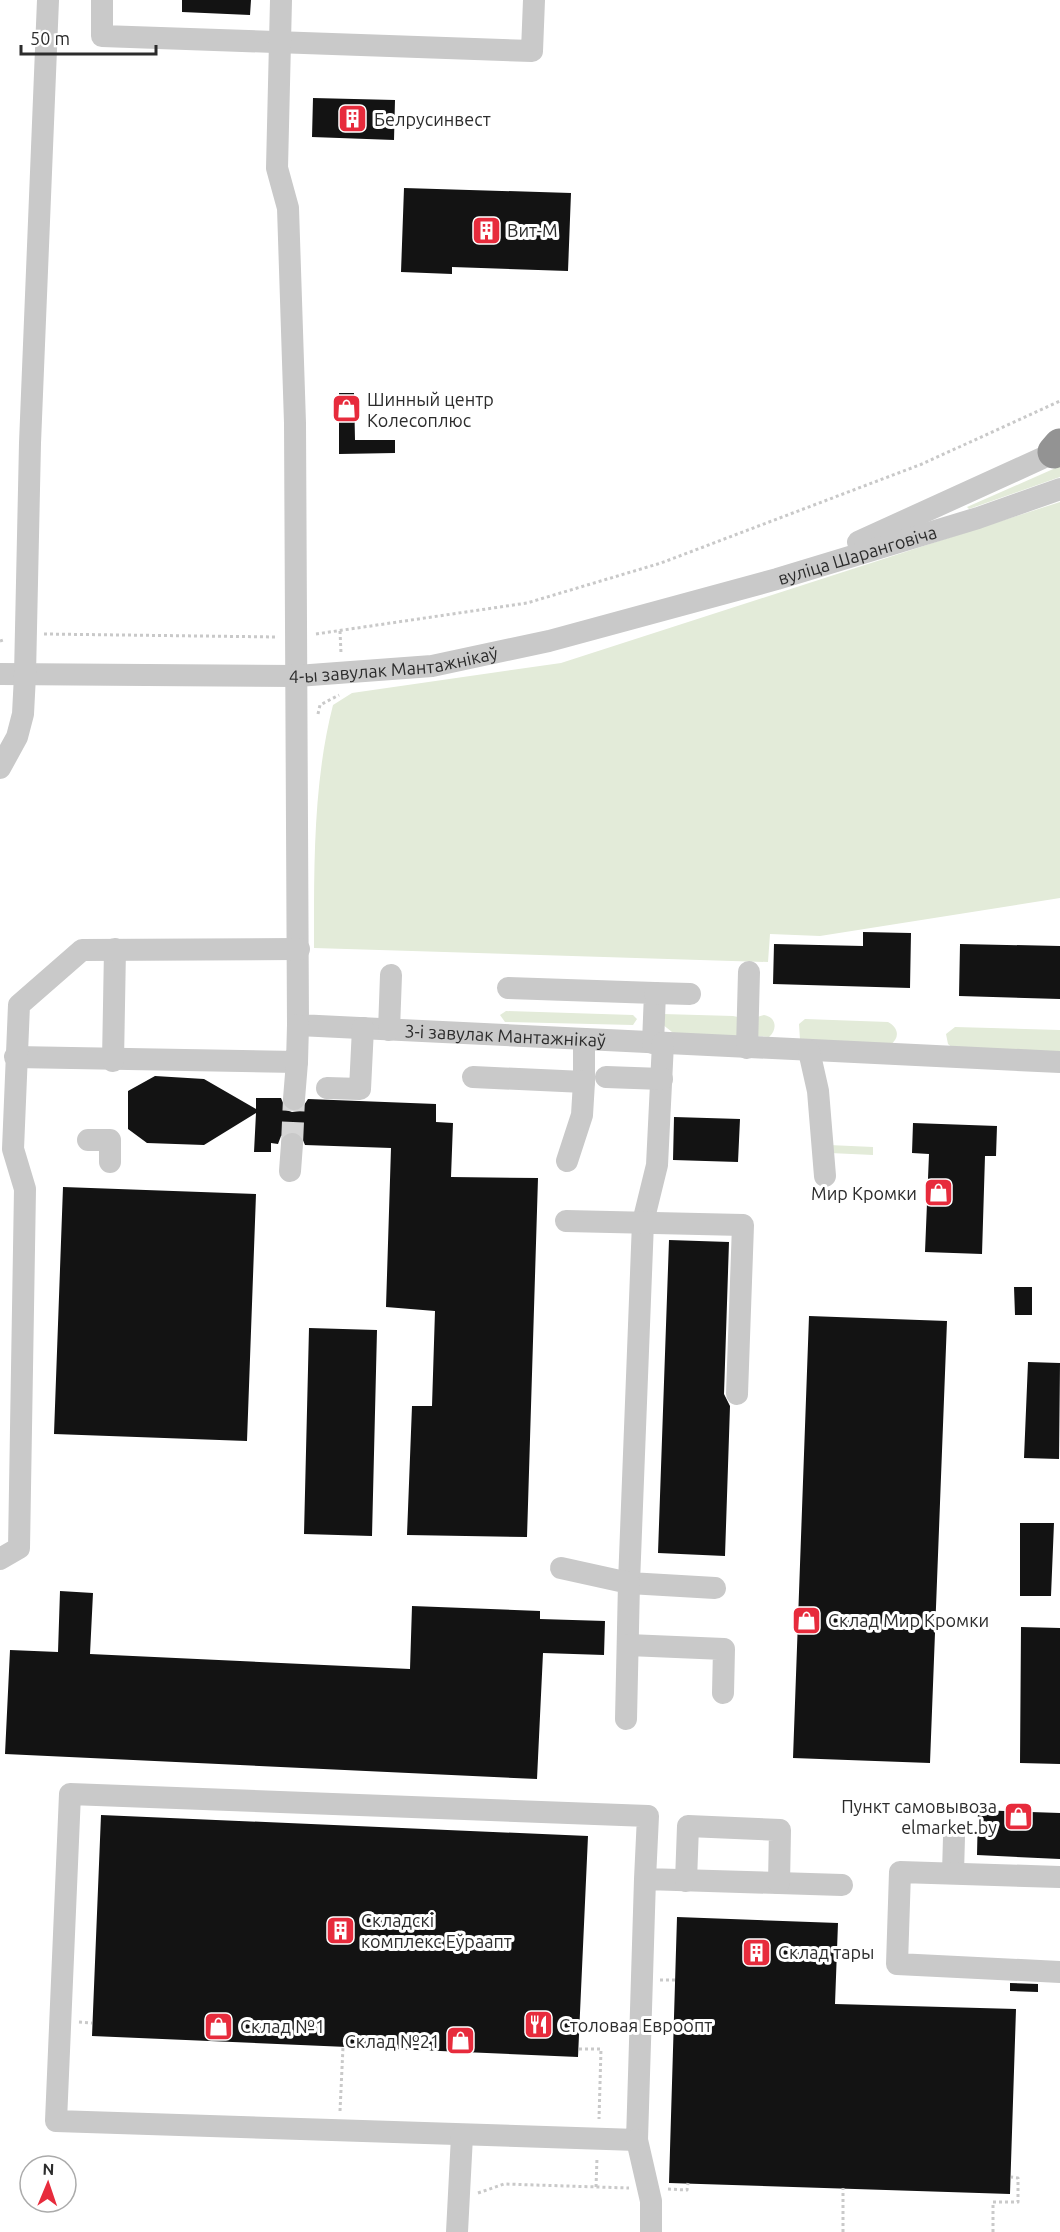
<svg xmlns="http://www.w3.org/2000/svg" width="1060" height="2232" font-family="Ubuntu,sans-serif">
  <style>
    .green { fill: #e3ebd9 }
    .building { fill: #131313 }
    .lines { fill: none; stroke-linecap: round; stroke-linejoin: round }
    .minor-tunnel { stroke: #d5d5d5; stroke-width: 22; stroke-dasharray: 22 11; stroke-linecap: butt }
    .path { stroke: #c9c9c9; stroke-width: 3; stroke-dasharray: 3 3; stroke-linecap: butt }
    .minor { stroke: #c9c9c9; stroke-width: 22 }
    .highway { stroke: #939393; stroke-width: 33 }
    .labels { text-anchor: middle; dominant-baseline: central; stroke-width: 6; stroke-linejoin: round; paint-order: stroke }
    .poi-label { font-size: 18px; fill: #2c2c2c; stroke: #fff; text-anchor: start }
    .street-label { font-size: 18px; fill: #2c2c2c; stroke: #fff }
  </style>
  <rect width="100%" height="100%" fill="#fff"/>
  <path class="green" d="M 1060,466 L 1060,477 L 969,509 L 967,507 Z
    M 1060,502 L 1060,898 L 820,936 L 770,934 L 768,962 L 314,948 C 314,867 313,783 333,705 L 352,693 L 561,663 Z
    M 506,1011 L 633,1015 L 637,1019 L 633,1025 L 505,1022 L 500,1015 Z
    M 663,1014 L 733,1016 L 738,1017 L 738,1034 L 735,1038 L 677,1036 L 662,1024 Z
    M 764,1015 C 776,1017 778,1029 769,1037 L 758,1036 L 757,1017 Z
    M 805,1019 L 888,1022 C 899,1028 900,1038 890,1045 L 800,1040 L 799,1024 Z
    M 955,1027 L 1060,1030 L 1060,1052 L 954,1049 L 948,1044 L 946,1034 Z
    M 829,1145 L 873,1147 L 873,1155 L 830,1153 Z"/>
  <path class="building" d="M 182,0 L 251,0 L 250,15 L 182,12 Z
    M 313,98 L 395,100 L 394,140 L 312,137 Z
    M 404,188 L 571,193 L 568,271 L 452,267 L 452,274 L 401,272 Z
    M 339,393 L 354,393 L 355,440 L 395,440 L 395,453 L 339,454 Z
    M 863,932 L 911,933 L 910,988 L 773,984 L 774,944 L 863,946 Z
    M 960,944 L 1060,946 L 1060,999 L 959,996 Z
    M 155,1076 L 204,1079 L 256,1109 L 256,1098 L 281,1098 L 286,1110 L 292,1112 L 300,1111 L 308,1099 L 436,1104 L 436,1122 L 453,1123 L 451,1177 L 538,1178 L 527,1537 L 407,1535 L 412,1406 L 432,1406 L 435,1311 L 386,1307 L 391,1148 L 305,1145 L 300,1133 L 292,1131 L 281,1136 L 278,1144 L 271,1143 L 271,1152 L 254,1152 L 256,1113 L 204,1145 L 147,1143 L 128,1129 L 128,1091 Z
    M 674,1117 L 740,1119 L 738,1162 L 673,1160 Z
    M 913,1123 L 997,1126 L 996,1156 L 985,1156 L 982,1254 L 925,1252 L 929,1154 L 912,1153 Z
    M 63,1187 L 256,1194 L 247,1441 L 54,1434 Z
    M 669,1240 L 729,1242 L 724,1394 L 730,1406 L 725,1556 L 658,1553 Z
    M 1014,1287 L 1032,1287 L 1032,1315 L 1015,1315 Z
    M 809,1316 L 947,1321 L 930,1763 L 793,1758 Z
    M 309,1328 L 377,1330 L 372,1536 L 304,1534 Z
    M 1028,1362 L 1060,1363 L 1059,1459 L 1024,1458 Z
    M 1020,1523 L 1054,1523 L 1051,1596 L 1020,1596 Z
    M 60,1591 L 93,1593 L 90,1654 L 410,1669 L 412,1606 L 540,1611 L 540,1619 L 605,1621 L 604,1655 L 543,1653 L 537,1779 L 5,1754 L 10,1650 L 58,1652 Z
    M 1021,1627 L 1060,1628 L 1060,1764 L 1020,1763 Z
    M 978,1810 L 1060,1813 L 1060,1859 L 977,1855 Z
    M 101,1815 L 588,1836 L 578,2057 L 92,2036 Z
    M 677,1917 L 838,1923 L 835,2004 L 1016,2009 L 1010,2194 L 669,2183 Z
    M 1010,1983 L 1038,1984 L 1038,1992 L 1010,1991 Z"/>
  <g class="lines">
    <path class="minor-tunnel" d="M 292,1144 L 294,1099"/>
    <path class="path" d="M 340,631 L 341,653
      M 44,634 L 278,637
      M 316,634 L 527,603 L 661,563 L 922,464 L 1060,401
      M 0,641 L 3,640
      M 318,714 L 320,705 L 339,695
      M 660,1980 L 676,1980
      M 79,2022 L 92,2023
      M 579,2049 L 601,2049 L 599,2119
      M 340,2111 L 343,2047
      M 596,2187 L 597,2158
      M 668,2189 L 687,2190 L 688,2183
      M 478,2193 L 504,2184 L 629,2188
      M 843,2232 L 843,2188
      M 993,2232 L 993,2202 L 1018,2202 L 1018,2178 L 1011,2177"/>
    <g class="minor">
      <path d="M 102,0 L 102,36 L 532,51 L 534,0"/>
      <path id="s1" d="M 281,0 L 277,168 L 288,208 L 295,423 L 298,1025 L 1060,1062"/>
      <path d="M 858,542 L 1060,450"/>
      <path id="s2" d="M 0,674 L 297,676 L 432,666 L 549,641 L 777,579 L 978,518 L 1060,489"/>
      <path d="M 0,768 L 17,737 L 23,714 L 25,675 L 30,443 L 48,0"/>
      <path d="M 508,988 L 655,993 L 653,1043"/>
      <path d="M 655,993 L 690,994"/>
      <path d="M 389,1030 L 391,975"/>
      <path d="M 584,1039 L 584,1082"/>
      <path d="M 663,1043 L 657,1165 L 643,1222 L 629,1583 L 715,1588"/>
      <path d="M 747,1048 L 749,972"/>
      <path d="M 809,1051 L 818,1091 L 825,1176"/>
      <path d="M 15,1057 L 297,1062 L 298,1025"/>
      <path d="M 113,1061 L 115,949"/>
      <path d="M 473,1077 L 584,1082 L 582,1115 L 567,1161"/>
      <path d="M 606,1077 L 662,1079"/>
      <path d="M 327,1088 L 360,1089 L 363,1028"/>
      <path d="M 294,1099 L 297,1062"/>
      <path d="M 88,1140 L 110,1140 L 110,1162"/>
      <path d="M 290,1171 L 292,1144"/>
      <path d="M 566,1221 L 743,1225 L 737,1394"/>
      <path d="M 0,1559 L 19,1548 L 25,1189 L 13,1149 L 19,1005 L 82,950 L 299,949"/>
      <path d="M 561,1568 L 629,1583 L 626,1719"/>
      <path d="M 628,1645 L 724,1649 L 723,1693"/>
      <path d="M 953,1873 L 954,1837"/>
      <path d="M 1060,1877 L 900,1872 L 897,1964 L 1060,1972"/>
      <path d="M 645,1879 L 648,1816 L 70,1794 L 56,2121 L 637,2140 L 645,1879 L 842,1885"/>
      <path d="M 686,1881 L 688,1826 L 780,1830 L 779,1883"/>
      <path d="M 637,2140 L 651,2201 L 651,2232"/>
      <path d="M 457,2232 L 462,2136"/>
    </g>
    <path class="highway" d="M 1054,452 L 1060,445"/>
  </g>
  <defs>
    <symbol id="building-square" viewBox="-11 -11 22 22"><rect x="-9" y="-9" width="18" height="18" rx="4" fill="#e72b3c" stroke="#fff"/><path d="M-4-6H4V6H1V3H-1V6H-4ZM-2.5-4.3h1.7v1.8h-1.7ZM.8-4.3h1.7v1.8H.8ZM-2.5-1h1.7V.8h-1.7ZM.8-1h1.7V.8H.8Z" fill="#fff"/></symbol>
    <symbol id="shop-square" viewBox="-11 -11 22 22"><rect x="-9" y="-9" width="18" height="18" rx="4" fill="#e72b3c" stroke="#fff"/><path d="M-5-2.5h2.3a2.7 3.5 0 0 1 5.4 0H5L5.5 6h-11ZM-1.5-2.5h3a1.5 2.3 0 0 0-3 0Z" fill="#fff"/></symbol>
    <symbol id="restaurant-square" viewBox="-11 -11 22 22"><rect x="-9" y="-9" width="18" height="18" rx="4" fill="#e72b3c" stroke="#fff"/><path d="M-5-6h1v4h1v-4h1v4h1v-4h1v5L-1.5 .5V6h-2V.5L-5-1ZM5-6V6H3V1.5H1.5Q1.5-4 5-6Z" fill="#fff"/></symbol>
  </defs>
  <g fill-rule="evenodd">
    <use href="#building-square" x="336" y="102" width="33" height="33"/>
    <use href="#building-square" x="470" y="214" width="33" height="33"/>
    <use href="#shop-square" x="330" y="392" width="33" height="33"/>
    <use href="#shop-square" x="922" y="1176" width="33" height="33"/>
    <use href="#shop-square" x="790" y="1604" width="33" height="33"/>
    <use href="#shop-square" x="1002" y="1800" width="33" height="33"/>
    <use href="#building-square" x="324" y="1914" width="33" height="33"/>
    <use href="#building-square" x="740" y="1936" width="33" height="33"/>
    <use href="#restaurant-square" x="522" y="2008" width="33" height="33"/>
    <use href="#shop-square" x="202" y="2010" width="33" height="33"/>
    <use href="#shop-square" x="444" y="2024" width="33" height="33"/>
  </g>
  <g class="labels">
    <g class="poi-label">
      <text x="374" y="119">Белрусинвест</text>
      <text x="507" y="230">Вит-М</text>
      <text x="367" y="399">Шинный центр<tspan x="367" dy="21">Колесоплюс</tspan></text>
      <text x="917" y="1193" text-anchor="end">Мир Кромки</text>
      <text x="828" y="1620">Склад Мир Кромки</text>
      <text x="997" y="1806" text-anchor="end">Пункт самовывоза<tspan x="997" dy="21">elmarket.by</tspan></text>
      <text x="361" y="1920">Складскі<tspan x="361" dy="21">комплекс Еўраапт</tspan></text>
      <text x="778" y="1952">Склад тары</text>
      <text x="559" y="2025">Столовая Евроопт</text>
      <text x="240" y="2026">Склад №1</text>
      <text x="440" y="2041" text-anchor="end">Склад №21</text>
    </g>
    <g class="street-label">
      <text stroke="none"><textPath href="#s2" startOffset="872">вуліца Шаранговіча</textPath></text>
      <text stroke="none"><textPath href="#s2" startOffset="394">4-ы завулак Мантажнікаў</textPath></text>
      <text stroke="none"><textPath href="#s1" startOffset="1234">3-і завулак Мантажнікаў</textPath></text>
    </g>
  </g>
  <g transform="translate(48 2184) rotate(2)"><circle r="28" fill="#ffffff" stroke="#ababab" stroke-width="1.5"/>
  <path d="M0-4.5L10 22L0 15L-10 22Z" fill="#e72b3c"/>
  <text y="-9" font-size="16" font-weight="bold" text-anchor="middle" fill="#2c2c2c">N</text>
  </g>
  <path d="M21 45v9h135v-9" fill="none" stroke="#2c2c2c" stroke-width="3"/>
  <text x="30" y="45" font-size="18" fill="#2c2c2c" stroke="#ffffff" stroke-width="4.5" paint-order="stroke">50 m</text>
</svg>
